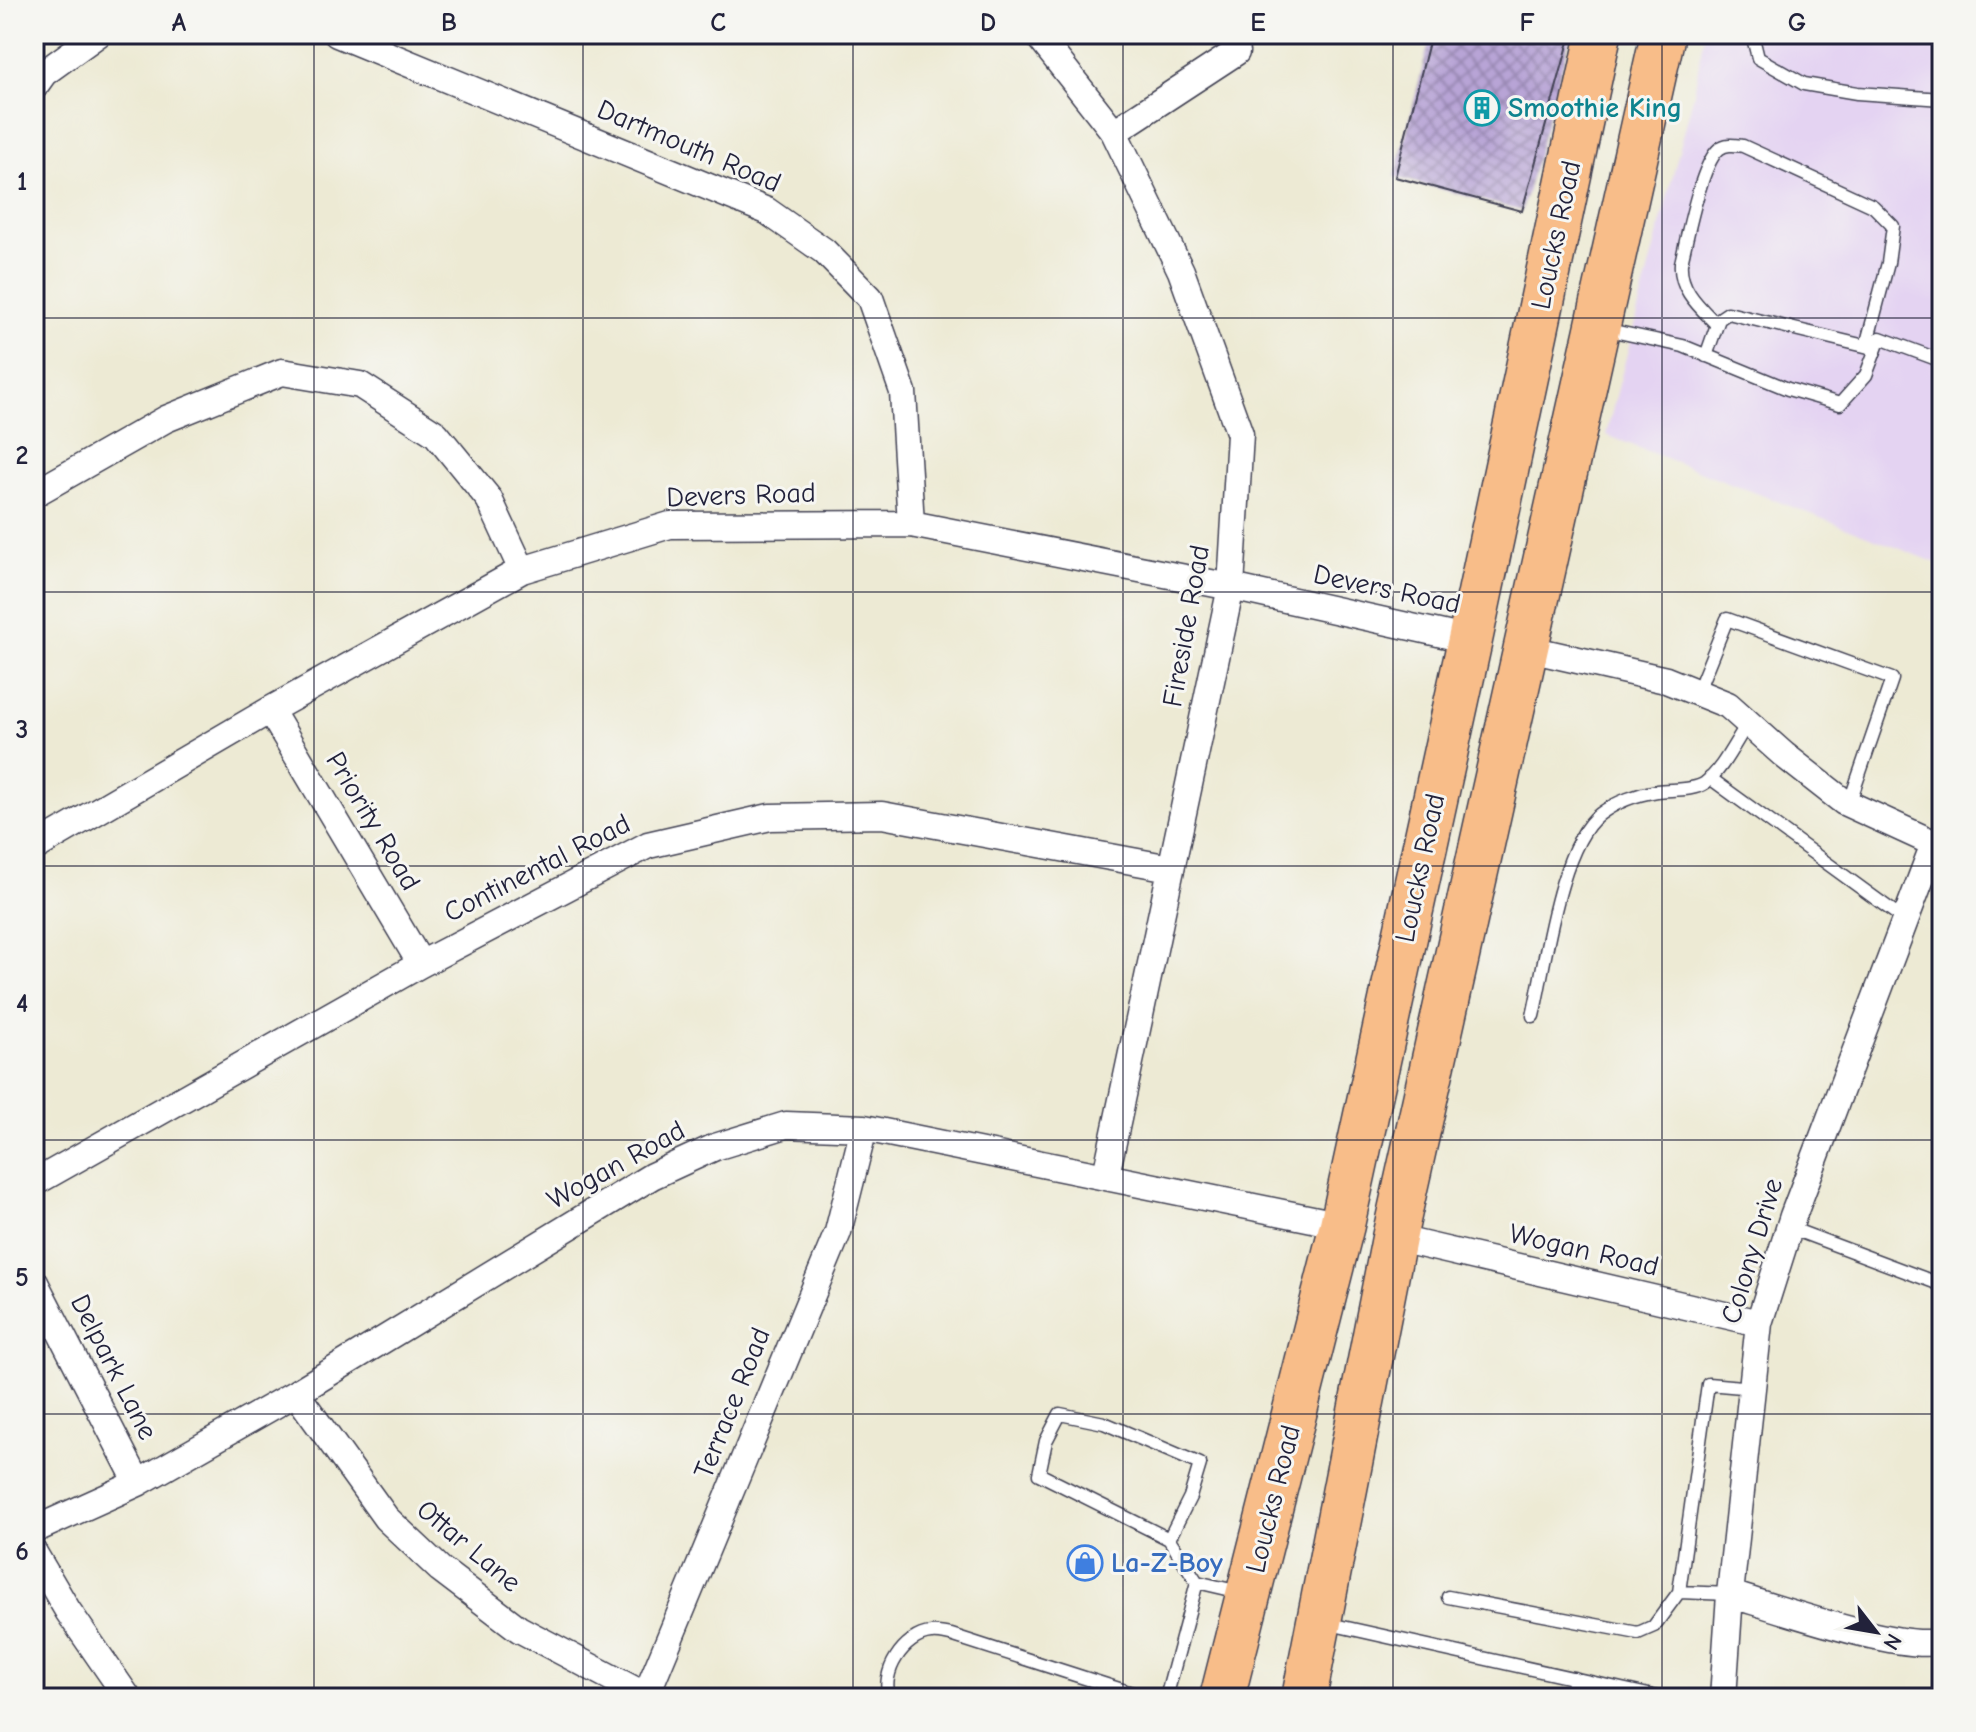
<svg xmlns="http://www.w3.org/2000/svg" width="1976" height="1732" font-family="'Comic Neue',sans-serif">
  <style>
    .built { fill: #e4d3f2 }
    .building { fill: url(#building-cross-hatch) }
    .lines { fill: none; stroke-linecap: round; stroke-linejoin: round }
    .lane-casing { stroke: #404052; stroke-width: 15 }
    .street-casing { stroke: #404052; stroke-width: 29 }
    .highway-casing { stroke: #404052; stroke-width: 47 }
    .lane { stroke: #fff; stroke-width: 12 }
    .street { stroke: #fff; stroke-width: 26 }
    .highway { stroke: #f8bd89; stroke-width: 44 }
    .grid { fill: none; stroke: #22223b; stroke-width: 2; stroke-opacity: 0.55 }
    .labels { text-anchor: middle; dominant-baseline: central; stroke-width: 6; stroke-linejoin: round; paint-order: stroke }
    .culture-label { font-size: 28px; font-weight: bold; fill: #0d838f; stroke: #f6f6f2; text-anchor: start }
    .street-label { font-size: 28px; fill: #22223b; stroke: #f6f6f2 }
    .shop-label { font-size: 28px; font-weight: bold; fill: #366cbe; stroke: #f6f6f2; text-anchor: start }
    .neatline { fill: none; stroke: #22223b; stroke-width: 3 }
    .grid-label { font-size: 26px; text-anchor: middle; font-weight: bold; fill: #22223b }
  </style>
  <defs>
    <pattern id="building-cross-hatch" width="8" height="8" patternUnits="userSpaceOnUse" patternTransform="scale(2)"><rect width="8" height="8" fill="#b8a4d6"/><path d="M0 0l8 8M0 8l8-8" fill="none" stroke="#9585af"/></pattern>
  </defs>
  <rect width="100%" height="100%" fill="#f6f6f2"/>
  <filter id="ink" filterUnits="userSpaceOnUse"><feTurbulence type="fractalNoise" baseFrequency=".0125" numOctaves="2"/><feDisplacementMap in="SourceGraphic" scale="16" xChannelSelector="R" yChannelSelector="G"/><feConvolveMatrix kernelMatrix="1 2 1 2 8 2 1 2 1" color-interpolation-filters="sRGB"/></filter>
  <filter id="wash" filterUnits="userSpaceOnUse"><feTurbulence type="fractalNoise" baseFrequency=".006" numOctaves="4" result="noise"/><feDisplacementMap in="SourceGraphic" scale="32" xChannelSelector="R" yChannelSelector="G"/><feGaussianBlur stdDeviation="1.8" result="paint"/><feColorMatrix in="noise" values="0 0 0 0 0 0 0 0 0 0 0 0 0 0 0 0 0 1.4 0 .05"/><feComposite in="paint" operator="in"/></filter>
  <g filter="url(#wash)">
    <rect width="100%" height="100%" fill="#edead4"/>
    <path class="built" d="M 1704,34 L 1942,34 L 1942,565 L 1606,435 L 1694,93 Z"/>
    <g id="blocks">
      <path class="building" d="M 1431,34 L 1554,34 L 1570,38 L 1522,211 L 1395,177 Z"/>
    </g>
  </g>
  <g filter="url(#ink)">
    <use href="#blocks" fill-opacity="0" stroke="#404052" stroke-width="2"/>
    <g class="lines">
      <defs>
        <path id="lane" d="M 1752,34 L 1758,58 L 1804,84 L 1857,93 L 1942,99
          M 1939,34 L 1942,88
          M 1717,325 C 1700,307 1679,290 1681,263 C 1687,238 1701,164 1719,149 C 1726,143 1735,145 1743,146 L 1873,206 L 1893,226 L 1888,263 L 1866,346
          M 1604,329 L 1683,346 L 1788,389 L 1840,404 L 1866,375 L 1880,338 L 1942,361
          M 1706,356 L 1719,319 L 1728,313 L 1873,348
          M 1697,693 L 1727,619 L 1892,679 L 1849,804
          M 1710,778 L 1905,920
          M 1533,1016 C 1545,965 1559,845 1600,814 C 1616,802 1638,794 1657,791 C 1671,789 1694,791 1705,783 C 1723,769 1735,742 1748,723
          M 1790,1228 L 1942,1285
          M 1169,1539 L 1190,1497 L 1200,1464 L 1104,1423 L 1060,1414 L 1046,1441 L 1039,1474 L 1169,1539 L 1197,1582
          M 1679,1592 L 1730,1594
          M 1448,1597 L 1638,1633 L 1654,1626 L 1679,1592 L 1708,1384 L 1753,1388
          M 1325,1623 L 1662,1698
          M 890,1698 C 879,1674 904,1635 931,1633 C 937,1632 945,1634 951,1635 L 1147,1698
          M 1166,1698 L 1197,1582 L 1240,1592
          M 1570,1698 L 1574,1678"/>
        <path id="street" d="M 337,34 L 767,211 L 824,251 L 870,298 L 903,392 L 911,524
          M 1037,34 L 1114,132 L 1181,271 L 1240,434 L 1231,587 L 1106,1175
          M 34,87 L 44,73 L 98,34
          M 1114,132 L 1236,52
          M 34,494 L 166,419 L 282,372 L 360,385 L 436,434 L 489,499 L 522,570
          M 1525,648 L 1666,680 L 1728,705 L 1784,755 L 1844,802 L 1942,847
          M 270,710 L 421,964
          M 34,848 L 270,710 L 522,570 L 670,525 L 911,524 L 1231,587 L 1470,640
          M 34,1183 L 421,964 L 648,845 L 770,817 L 882,815 L 1170,868
          M 1394,1238 L 1759,1323
          M 34,1281 L 138,1483
          M 296,1393 L 386,1518 L 440,1569 L 519,1629 L 646,1696
          M 34,1530 L 138,1483 L 296,1393 L 652,1176 L 715,1147 L 786,1125 L 864,1128 L 1342,1225
          M 34,1553 L 68,1611 L 128,1698
          M 1730,1594 C 1774,1607 1904,1653 1942,1641
          M 645,1698 L 838,1232 L 864,1128
          M 1723,1698 L 1730,1594 L 1759,1323 L 1793,1216 L 1934,844"/>
        <path id="highway" d="M 1222,1698 L 1342,1225 L 1470,640 L 1599,34
          M 1304,1698 L 1394,1238 L 1663,34"/>
      </defs>
      <use href="#lane" class="lane-casing"/>
      <use href="#street" class="street-casing"/>
      <use href="#highway" class="highway-casing"/>
      <use href="#lane" class="lane"/>
      <use href="#street" class="street"/>
      <use href="#highway" class="highway"/>
    </g>
  </g>
  <path class="grid" d="M 314,34 L 314,1698M 583,34 L 583,1698M 853,34 L 853,1698M 1123,34 L 1123,1698M 1393,34 L 1393,1698M 1662,34 L 1662,1698M 34,318 L 1942,318M 34,592 L 1942,592M 34,866 L 1942,866M 34,1140 L 1942,1140M 34,1414 L 1942,1414"/>
  <defs>
    <symbol id="building-ring" viewBox="-11 -11 22 22"><circle r="9.5" fill="#f6f6f2" stroke="#0f9aa8" stroke-width="1.5"/><path d="M-4-6H4V6H1V3H-1V6H-4ZM-2.5-4.3h1.7v1.8h-1.7ZM.8-4.3h1.7v1.8H.8ZM-2.5-1h1.7V.8h-1.7ZM.8-1h1.7V.8H.8Z" fill="#0f9aa8"/></symbol>
    <symbol id="shop-ring" viewBox="-11 -11 22 22"><circle r="9.5" fill="#f6f6f2" stroke="#3f7fe0" stroke-width="1.5"/><path d="M-5-2.5h2.3a2.7 3.5 0 0 1 5.4 0H5L5.5 6h-11ZM-1.5-2.5h3a1.5 2.3 0 0 0-3 0Z" fill="#3f7fe0"/></symbol>
  </defs>
  <g fill-rule="evenodd">
    <use href="#building-ring" x="1462" y="88" width="40" height="40"/>
    <use href="#shop-ring" x="1065" y="1543" width="40" height="40"/>
  </g>
  <g class="labels">
    <g class="culture-label">
      <text x="1508" y="108">Smoothie King</text>
    </g>
    <g class="street-label">
      <text transform="translate(689 146) rotate(23)">Dartmouth Road</text>
      <text transform="translate(1556 235) rotate(-78)">Loucks Road</text>
      <text transform="translate(741 495) rotate(-2)">Devers Road</text>
      <text transform="translate(1387 589) rotate(12)">Devers Road</text>
      <text transform="translate(1186 626) rotate(-80)">Fireside Road</text>
      <text transform="translate(373 821) rotate(59)">Priority Road</text>
      <text transform="translate(537 868) rotate(-27)">Continental Road</text>
      <text transform="translate(1420 868) rotate(-78)">Loucks Road</text>
      <text transform="translate(616 1165) rotate(-29)">Wogan Road</text>
      <text transform="translate(1584 1250) rotate(13)">Wogan Road</text>
      <text transform="translate(1752 1251) rotate(-73)">Colony Drive</text>
      <text transform="translate(114 1367) rotate(63)">Delpark Lane</text>
      <text transform="translate(732 1403) rotate(-68)">Terrace Road</text>
      <text transform="translate(1273 1499) rotate(-76)">Loucks Road</text>
      <text transform="translate(469 1546) rotate(40)">Ottar Lane</text>
    </g>
    <g class="shop-label">
      <text x="1111" y="1563">La-Z-Boy</text>
    </g>
  </g>
  <rect width="1976" height="1732" fill="none" stroke="#f6f6f2" stroke-width="88"/>
  <g transform="translate(1876 1632) rotate(121)" stroke="#f6f6f2" stroke-width="6" paint-order="stroke">
  <path d="M0-6L14 30L0 20L-14 30Z" fill="#22223b"/>
  <text y="-12" font-size="22" font-weight="bold" text-anchor="middle" fill="#22223b">N</text>
  </g>
  <rect x="44" y="44" width="1888" height="1644" class="neatline"/>
  <g class="grid-label">
    <text x="179" y="31">A</text>
    <text x="449" y="31">B</text>
    <text x="718" y="31">C</text>
    <text x="988" y="31">D</text>
    <text x="1258" y="31">E</text>
    <text x="1527" y="31">F</text>
    <text x="1797" y="31">G</text>
    <text x="22" y="190">1</text>
    <text x="22" y="464">2</text>
    <text x="22" y="738">3</text>
    <text x="22" y="1012">4</text>
    <text x="22" y="1286">5</text>
    <text x="22" y="1560">6</text>
  </g>
</svg>
